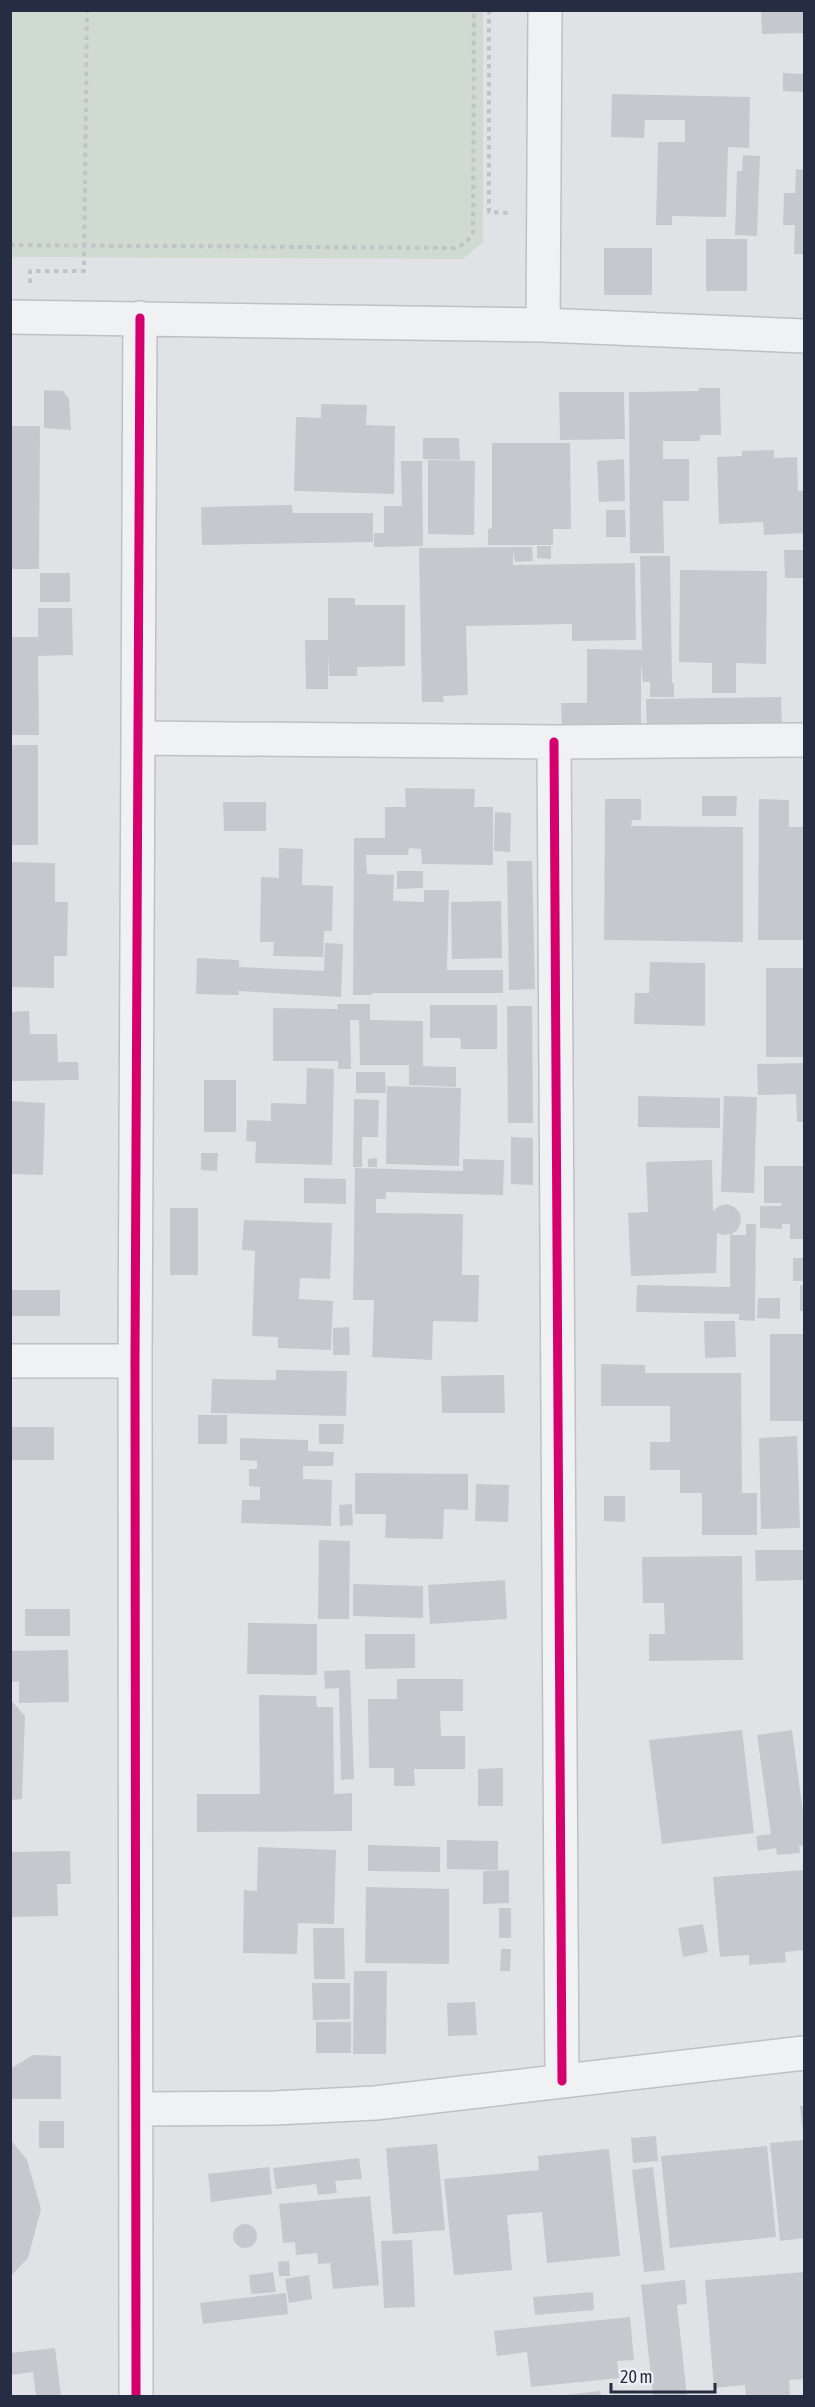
<svg xmlns="http://www.w3.org/2000/svg" width="815" height="2407" font-family="'Asap Condensed',sans-serif">
  <style>
    .green { fill: #cfdad1 }
    .building { fill: #c7c8cd }
    .lines { fill: none; stroke-linecap: round; stroke-linejoin: round }
    .minor-casing { stroke: #bfc0c4; stroke-width: 36 }
    .path { stroke: #c2c3c9; stroke-width: 4; stroke-dasharray: 4.5 4.5; stroke-linecap: butt }
    .minor { stroke: #f0f1f3; stroke-width: 33 }
    .cycleway-casing { stroke: #eef0f7; stroke-width: 13 }
    .cycleway { stroke: #d6006c; stroke-width: 9 }
  </style>
  <rect width="100%" height="100%" fill="#e1e2e6"/>
  <path class="green" d="M 11,10 L 483,11 L 483,242 L 463,259 L 11,257 Z"/>
  <path class="building" d="M 761,10 L 804,10 L 804,33 L 762,34 Z
    M 783,73 L 804,74 L 804,92 L 783,91 Z
    M 612,94 L 750,97 L 749,148 L 728,147 L 726,217 L 672,216 L 672,225 L 656,225 L 658,142 L 685,142 L 685,120 L 645,120 L 644,138 L 611,137 Z
    M 743,155 L 760,156 L 757,236 L 735,235 L 737,171 L 742,171 Z
    M 796,169 L 804,170 L 804,254 L 794,254 L 795,225 L 783,225 L 784,193 L 795,193 Z
    M 706,239 L 747,239 L 747,291 L 706,291 Z
    M 604,248 L 652,248 L 652,295 L 604,295 Z
    M 699,388 L 720,388 L 721,435 L 700,435 L 700,441 L 663,441 L 663,459 L 689,459 L 689,501 L 663,501 L 664,553 L 630,553 L 629,392 L 699,391 Z
    M 44,390 L 63,391 L 69,399 L 71,430 L 44,428 Z
    M 559,392 L 624,392 L 625,439 L 560,440 Z
    M 321,404 L 367,405 L 366,425 L 395,426 L 394,494 L 294,491 L 296,417 L 321,418 Z
    M 10,426 L 40,426 L 39,569 L 10,569 Z
    M 423,438 L 459,438 L 460,460 L 423,459 Z
    M 492,443 L 570,443 L 571,529 L 553,529 L 553,545 L 488,545 L 488,529 L 492,528 Z
    M 774,450 L 774,458 L 797,457 L 798,491 L 804,491 L 804,533 L 764,535 L 763,522 L 719,524 L 717,457 L 742,456 L 742,451 Z
    M 624,459 L 625,501 L 599,502 L 597,461 Z
    M 428,460 L 475,461 L 474,535 L 428,534 Z
    M 401,461 L 422,461 L 423,546 L 374,547 L 374,533 L 384,533 L 384,506 L 402,506 Z
    M 292,505 L 293,513 L 373,513 L 373,542 L 202,545 L 201,507 Z
    M 606,510 L 625,510 L 626,537 L 606,537 Z
    M 537,546 L 551,546 L 551,559 L 537,558 Z
    M 532,547 L 533,561 L 515,562 L 513,551 L 513,565 L 635,563 L 636,640 L 572,641 L 572,624 L 466,626 L 468,695 L 443,696 L 444,702 L 422,702 L 419,548 Z
    M 784,550 L 804,550 L 804,578 L 785,578 Z
    M 640,556 L 670,556 L 672,683 L 674,683 L 674,697 L 650,697 L 650,682 L 643,682 L 641,663 L 641,730 L 562,730 L 561,703 L 587,703 L 587,649 L 642,650 Z
    M 680,570 L 767,571 L 766,664 L 736,663 L 736,693 L 712,693 L 712,663 L 679,662 Z
    M 40,573 L 70,573 L 70,602 L 40,602 Z
    M 328,598 L 355,598 L 355,605 L 405,605 L 405,666 L 357,667 L 357,676 L 329,676 L 328,653 L 328,689 L 306,689 L 305,640 L 328,640 Z
    M 38,608 L 72,608 L 73,655 L 38,656 L 39,735 L 10,735 L 10,637 L 38,637 Z
    M 781,697 L 782,728 L 647,731 L 646,699 Z
    M 10,745 L 38,745 L 38,845 L 10,845 Z
    M 405,788 L 475,789 L 474,807 L 493,807 L 493,865 L 422,864 L 421,849 L 409,848 L 408,855 L 366,855 L 367,874 L 394,875 L 393,901 L 424,902 L 424,890 L 449,890 L 447,970 L 503,970 L 503,993 L 372,993 L 372,995 L 353,995 L 354,838 L 385,838 L 385,807 L 406,807 Z
    M 702,796 L 737,796 L 736,816 L 702,816 Z
    M 605,799 L 641,799 L 641,820 L 632,820 L 631,826 L 743,827 L 743,942 L 604,940 Z
    M 759,799 L 789,800 L 789,827 L 804,827 L 804,940 L 758,940 Z
    M 223,802 L 266,802 L 266,831 L 224,831 Z
    M 495,812 L 511,813 L 510,852 L 494,851 Z
    M 279,848 L 303,849 L 302,885 L 333,886 L 332,931 L 324,931 L 323,957 L 273,956 L 274,942 L 260,942 L 261,877 L 279,878 Z
    M 507,861 L 532,861 L 535,989 L 509,990 Z
    M 10,862 L 55,863 L 55,902 L 68,902 L 67,956 L 54,956 L 54,988 L 10,987 Z
    M 397,871 L 423,871 L 423,888 L 397,889 Z
    M 501,901 L 502,958 L 452,959 L 451,902 Z
    M 325,943 L 343,944 L 341,997 L 238,991 L 239,995 L 196,994 L 197,958 L 239,960 L 239,967 L 324,971 Z
    M 650,962 L 705,963 L 705,1026 L 634,1024 L 635,993 L 649,993 Z
    M 766,968 L 804,968 L 804,1057 L 766,1057 Z
    M 337,1004 L 370,1004 L 370,1020 L 423,1021 L 423,1066 L 415,1066 L 456,1067 L 456,1087 L 409,1085 L 409,1065 L 360,1065 L 359,1020 L 350,1020 L 351,1069 L 338,1069 L 338,1061 L 273,1061 L 273,1008 L 338,1009 Z
    M 430,1005 L 497,1005 L 497,1049 L 461,1049 L 460,1038 L 430,1038 Z
    M 507,1006 L 532,1006 L 533,1123 L 508,1123 Z
    M 29,1011 L 30,1034 L 57,1034 L 58,1062 L 78,1062 L 79,1080 L 10,1081 L 10,1012 Z
    M 804,1063 L 804,1122 L 797,1122 L 796,1094 L 758,1095 L 757,1064 Z
    M 307,1068 L 334,1069 L 332,1165 L 255,1163 L 256,1142 L 246,1141 L 247,1120 L 271,1121 L 271,1103 L 306,1104 Z
    M 356,1072 L 385,1072 L 386,1093 L 356,1093 Z
    M 204,1080 L 236,1080 L 236,1132 L 204,1132 Z
    M 387,1086 L 461,1088 L 459,1166 L 386,1164 Z
    M 638,1096 L 720,1098 L 720,1128 L 638,1127 Z
    M 724,1096 L 757,1097 L 754,1193 L 721,1192 Z
    M 354,1099 L 379,1100 L 378,1137 L 362,1137 L 362,1167 L 353,1167 Z
    M 10,1101 L 45,1103 L 43,1175 L 10,1174 Z
    M 511,1137 L 533,1138 L 533,1185 L 511,1184 Z
    M 201,1153 L 218,1153 L 217,1171 L 201,1170 Z
    M 377,1158 L 377,1167 L 368,1167 L 368,1159 Z
    M 463,1159 L 504,1160 L 503,1195 L 386,1192 L 386,1199 L 376,1199 L 376,1213 L 463,1214 L 462,1275 L 479,1275 L 478,1322 L 433,1321 L 432,1360 L 372,1357 L 374,1300 L 353,1300 L 355,1168 L 463,1171 Z
    M 712,1160 L 713,1211 L 719,1206 L 727,1204 L 734,1207 L 740,1213 L 741,1221 L 738,1229 L 731,1235 L 746,1235 L 746,1224 L 756,1224 L 755,1321 L 739,1320 L 739,1314 L 636,1312 L 637,1285 L 730,1287 L 730,1234 L 724,1235 L 717,1233 L 716,1273 L 631,1276 L 628,1213 L 648,1212 L 646,1162 Z
    M 764,1166 L 804,1166 L 804,1239 L 790,1239 L 790,1224 L 782,1224 L 782,1229 L 760,1228 L 760,1206 L 781,1206 L 782,1203 L 764,1203 Z
    M 304,1178 L 346,1179 L 346,1204 L 304,1203 Z
    M 170,1208 L 198,1208 L 198,1275 L 170,1275 Z
    M 244,1220 L 332,1223 L 330,1279 L 300,1278 L 299,1299 L 333,1301 L 331,1350 L 278,1348 L 278,1337 L 252,1336 L 255,1251 L 242,1250 Z
    M 793,1258 L 804,1258 L 804,1281 L 793,1281 Z
    M 800,1285 L 804,1285 L 804,1311 L 800,1311 Z
    M 10,1290 L 60,1290 L 60,1316 L 10,1316 Z
    M 758,1298 L 780,1298 L 780,1319 L 757,1318 Z
    M 704,1321 L 735,1321 L 736,1357 L 705,1358 Z
    M 349,1327 L 350,1355 L 333,1355 L 333,1328 Z
    M 770,1334 L 804,1334 L 804,1421 L 770,1421 Z
    M 601,1364 L 645,1365 L 645,1373 L 741,1373 L 742,1493 L 757,1493 L 757,1535 L 702,1535 L 702,1493 L 680,1493 L 680,1470 L 650,1470 L 650,1442 L 670,1442 L 670,1406 L 601,1406 Z
    M 276,1370 L 347,1371 L 346,1416 L 211,1413 L 212,1379 L 276,1380 Z
    M 504,1375 L 505,1413 L 442,1413 L 441,1376 Z
    M 198,1415 L 227,1415 L 227,1444 L 198,1444 Z
    M 319,1424 L 344,1424 L 343,1444 L 319,1444 Z
    M 10,1427 L 54,1427 L 54,1460 L 10,1460 Z
    M 797,1436 L 800,1528 L 761,1529 L 759,1438 Z
    M 240,1438 L 308,1440 L 308,1451 L 334,1452 L 333,1466 L 303,1466 L 303,1479 L 332,1480 L 331,1526 L 241,1523 L 242,1500 L 260,1500 L 260,1487 L 249,1486 L 249,1469 L 257,1469 L 257,1461 L 240,1460 Z
    M 355,1473 L 468,1474 L 468,1510 L 444,1509 L 443,1539 L 385,1538 L 386,1514 L 355,1514 Z
    M 476,1484 L 509,1485 L 508,1522 L 475,1521 Z
    M 604,1496 L 625,1496 L 625,1522 L 604,1521 Z
    M 352,1504 L 353,1525 L 340,1526 L 339,1505 Z
    M 319,1540 L 350,1541 L 349,1619 L 318,1619 Z
    M 755,1550 L 804,1550 L 804,1580 L 756,1581 Z
    M 742,1556 L 743,1660 L 649,1661 L 649,1634 L 665,1634 L 664,1603 L 643,1603 L 642,1557 Z
    M 505,1580 L 507,1619 L 430,1624 L 428,1585 Z
    M 353,1584 L 423,1586 L 423,1618 L 353,1616 Z
    M 25,1609 L 70,1609 L 70,1636 L 25,1636 Z
    M 248,1623 L 317,1624 L 317,1675 L 247,1674 Z
    M 365,1634 L 415,1634 L 415,1668 L 365,1669 Z
    M 68,1650 L 69,1702 L 19,1703 L 19,1681 L 10,1682 L 10,1651 Z
    M 350,1670 L 354,1779 L 341,1780 L 339,1688 L 325,1689 L 324,1671 Z
    M 397,1679 L 463,1679 L 463,1711 L 440,1711 L 441,1736 L 465,1736 L 465,1769 L 414,1769 L 415,1786 L 394,1786 L 394,1768 L 369,1768 L 368,1699 L 397,1699 Z
    M 259,1695 L 316,1696 L 317,1707 L 333,1707 L 334,1794 L 352,1793 L 352,1831 L 197,1832 L 197,1794 L 260,1794 Z
    M 10,1699 L 25,1716 L 22,1799 L 10,1800 Z
    M 742,1730 L 754,1833 L 662,1844 L 649,1740 Z
    M 792,1730 L 804,1820 L 804,1845 L 799,1846 L 800,1853 L 777,1855 L 776,1848 L 758,1851 L 756,1836 L 771,1834 L 757,1735 Z
    M 503,1768 L 503,1806 L 478,1806 L 478,1769 Z
    M 447,1840 L 498,1841 L 498,1870 L 447,1869 Z
    M 368,1845 L 440,1847 L 440,1872 L 368,1871 Z
    M 258,1847 L 336,1850 L 334,1924 L 298,1923 L 297,1954 L 243,1953 L 244,1890 L 257,1891 Z
    M 70,1851 L 71,1884 L 57,1884 L 58,1916 L 10,1917 L 10,1852 Z
    M 509,1870 L 509,1903 L 483,1904 L 483,1871 Z
    M 804,1870 L 804,1950 L 785,1952 L 786,1962 L 749,1965 L 749,1955 L 720,1957 L 713,1877 Z
    M 366,1887 L 449,1889 L 449,1964 L 365,1963 Z
    M 499,1908 L 511,1908 L 511,1938 L 499,1938 Z
    M 703,1924 L 708,1952 L 683,1957 L 678,1928 Z
    M 313,1928 L 344,1928 L 345,1979 L 314,1979 Z
    M 501,1949 L 511,1949 L 510,1971 L 500,1971 Z
    M 354,1971 L 387,1971 L 386,2054 L 353,2054 Z
    M 312,1983 L 350,1983 L 350,2019 L 313,2020 Z
    M 475,2002 L 477,2035 L 448,2036 L 447,2003 Z
    M 316,2022 L 351,2022 L 351,2053 L 316,2053 Z
    M 33,2055 L 61,2056 L 61,2099 L 10,2099 L 10,2069 Z
    M 800,2106 L 804,2106 L 804,2131 L 803,2131 Z
    M 39,2121 L 64,2121 L 64,2148 L 39,2148 Z
    M 656,2136 L 658,2161 L 633,2163 L 631,2138 Z
    M 10,2139 L 27,2160 L 41,2209 L 28,2258 L 10,2277 Z
    M 804,2140 L 804,2238 L 780,2241 L 770,2143 Z
    M 437,2144 L 445,2230 L 393,2234 L 386,2148 Z
    M 767,2146 L 776,2237 L 670,2248 L 661,2156 Z
    M 609,2149 L 620,2256 L 547,2263 L 542,2212 L 507,2215 L 512,2270 L 454,2275 L 444,2179 L 539,2170 L 538,2156 Z
    M 359,2158 L 362,2179 L 335,2181 L 337,2193 L 318,2195 L 316,2184 L 276,2189 L 273,2168 Z
    M 269,2167 L 272,2194 L 211,2202 L 208,2174 Z
    M 653,2167 L 665,2270 L 644,2272 L 632,2170 Z
    M 370,2196 L 379,2285 L 333,2289 L 330,2263 L 318,2264 L 317,2253 L 296,2255 L 295,2242 L 283,2243 L 279,2204 Z
    M233 2236a12 12 0 1 1 24 0a12 12 0 1 1-24 0Z
    M 412,2240 L 415,2307 L 384,2308 L 381,2241 Z
    M 289,2261 L 290,2276 L 279,2276 L 278,2262 Z
    M 273,2272 L 276,2292 L 251,2294 L 249,2275 Z
    M 804,2272 L 804,2379 L 789,2380 L 790,2395 L 746,2396 L 745,2385 L 714,2388 L 705,2280 Z
    M 309,2275 L 312,2299 L 289,2303 L 285,2279 Z
    M 685,2280 L 687,2304 L 677,2305 L 687,2396 L 653,2396 L 641,2285 Z
    M 593,2292 L 594,2310 L 535,2315 L 533,2297 Z
    M 286,2293 L 288,2314 L 203,2324 L 200,2303 Z
    M 630,2317 L 634,2360 L 617,2361 L 619,2378 L 531,2387 L 527,2352 L 497,2356 L 494,2331 Z
    M 55,2348 L 61,2396 L 36,2396 L 33,2372 L 10,2375 L 10,2353 Z
    M 600,2391 L 601,2396 L 567,2396 L 566,2395 Z"/>
  <g class="lines">
    <defs>
      <path id="minor" d="M 10,317 L 543,325 L 804,336
        M 543,325 L 545,10
        M 139,738 L 554,742 L 804,740
        M 554,742 L 562,2081
        M 10,1361 L 135,1361
        M 136,2109 L 275,2108 L 375,2103 L 804,2053
        M 136,2396 L 135,1361 L 140,318"/>
    </defs>
    <use href="#minor" class="minor-casing"/>
    <path class="path" d="M 489,10 L 489,212 L 510,213
      M 10,245 L 455,248 L 466,243 L 473,233 L 474,10
      M 30,283 L 30,271 L 84,271 L 87,10"/>
    <use href="#minor" class="minor"/>
    <defs>
      <path id="cycleway" d="M 554,742 L 562,2081
        M 136,2396 L 135,1361 L 140,318"/>
    </defs>
    <use href="#cycleway" class="cycleway-casing"/>
    <use href="#cycleway" class="cycleway"/>
  </g>
  <rect width="815" height="2407" fill="none" stroke="#262c42" stroke-width="24"/>
  <path d="M611 2383v9h104v-9" fill="none" stroke="#262c42" stroke-width="3"/>
  <text x="620" y="2383" font-size="18" fill="#262c42" stroke="#eef0f7" stroke-width="4.5" paint-order="stroke">20 m</text>
</svg>
